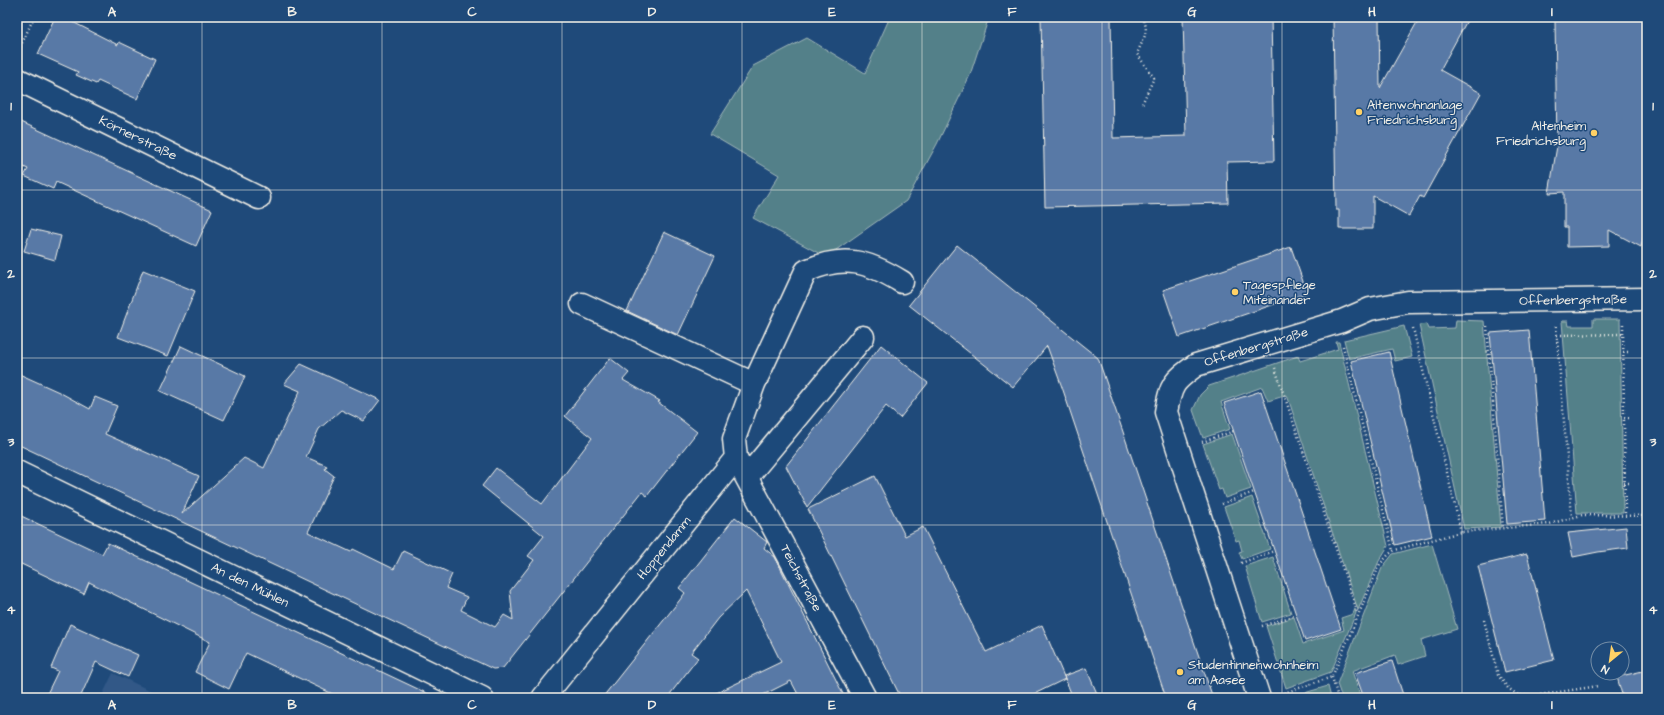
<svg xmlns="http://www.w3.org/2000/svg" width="1664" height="715" font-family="'Architects Daughter',sans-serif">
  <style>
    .built { fill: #305887 }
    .green { fill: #528089; stroke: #a3b8b8 }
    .building { fill: #5979a6; stroke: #f4f1e8 }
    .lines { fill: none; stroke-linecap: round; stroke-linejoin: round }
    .street-casing { stroke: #f4f1e8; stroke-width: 25 }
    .path { stroke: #f4f1e8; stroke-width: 2.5; stroke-dasharray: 1 3; stroke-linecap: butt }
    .street { stroke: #1f4a7a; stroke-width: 22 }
    .grid { fill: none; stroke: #f4f1e8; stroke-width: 1; stroke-opacity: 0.55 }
    .poi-dot { fill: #ffd166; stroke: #1f4a7a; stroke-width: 1.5 }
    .labels { text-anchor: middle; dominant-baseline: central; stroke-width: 3; stroke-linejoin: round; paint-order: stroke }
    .poi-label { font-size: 13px; fill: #f4f1e8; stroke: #1f4a7a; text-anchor: start }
    .street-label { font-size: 13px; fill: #f4f1e8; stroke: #1f4a7a }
    .neatline { fill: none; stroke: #f4f1e8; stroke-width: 1.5 }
    .grid-label { font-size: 13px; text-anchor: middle; font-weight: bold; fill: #f4f1e8 }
  </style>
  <rect width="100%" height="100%" fill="#1f4a7a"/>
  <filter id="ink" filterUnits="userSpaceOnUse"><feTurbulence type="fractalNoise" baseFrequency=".025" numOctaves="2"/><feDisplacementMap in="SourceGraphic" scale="8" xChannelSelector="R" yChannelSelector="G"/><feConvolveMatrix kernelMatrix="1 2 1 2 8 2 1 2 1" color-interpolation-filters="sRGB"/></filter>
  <g filter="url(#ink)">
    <path class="built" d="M 113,673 L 166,698 L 101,698 Z"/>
    <path class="green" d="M 890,17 L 989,17 L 970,75 L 937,144 L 906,201 L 826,257 L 753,218 L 779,175 L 710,134 L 753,66 L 807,38 L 865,73 Z
      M 1593,319 L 1620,319 L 1623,513 L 1577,513 L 1562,321 L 1568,321 L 1569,326 L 1593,326 Z
      M 1456,320 L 1484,321 L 1501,527 L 1464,529 L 1419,325 L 1427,324 L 1429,329 L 1455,328 Z
      M 1404,326 L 1412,357 L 1395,361 L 1392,349 L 1349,359 L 1344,340 Z
      M 1336,342 L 1339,342 L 1388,546 L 1379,561 L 1358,610 L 1287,395 L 1268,401 L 1262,387 L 1221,402 L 1230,429 L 1203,438 L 1193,410 L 1200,395 L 1209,386 L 1298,356 L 1300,361 L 1338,349 Z
      M 1232,434 L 1251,489 L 1225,498 L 1222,489 L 1219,490 L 1203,444 Z
      M 1252,497 L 1270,549 L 1242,559 L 1239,552 L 1242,551 L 1239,540 L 1236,541 L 1224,507 Z
      M 1432,544 L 1457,629 L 1421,640 L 1425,656 L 1398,665 L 1395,655 L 1352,671 L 1361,698 L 1342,698 L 1337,684 L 1382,568 L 1393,554 Z
      M 1273,557 L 1291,613 L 1262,622 L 1245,566 Z
      M 1355,609 L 1356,613 L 1331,672 L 1286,688 L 1266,626 L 1294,617 L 1303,644 L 1344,630 L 1341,618 L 1353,614 Z
      M 1328,686 L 1331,698 L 1291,698 L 1291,697 Z"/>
    <path class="building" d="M 55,17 L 63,17 L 118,45 L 119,42 L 155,59 L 137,99 L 98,81 L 96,84 L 76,75 L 78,72 L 38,54 Z
      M 1041,17 L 1111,17 L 1113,138 L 1186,136 L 1183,17 L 1271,17 L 1274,161 L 1227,162 L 1228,203 L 1045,207 Z
      M 1333,17 L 1379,17 L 1380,88 L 1420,17 L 1469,17 L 1440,70 L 1481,93 L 1423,198 L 1420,196 L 1409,216 L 1373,196 L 1373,229 L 1339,229 L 1339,210 L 1336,210 Z
      M 1647,17 L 1647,222 L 1641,247 L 1609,230 L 1609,246 L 1567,247 L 1567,227 L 1564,227 L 1564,192 L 1549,193 L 1557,146 L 1555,21 Z
      M 17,120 L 212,210 L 196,246 L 56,182 L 53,189 L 24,176 L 28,169 L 17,164 Z
      M 31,229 L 61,236 L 55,260 L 24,251 Z
      M 664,232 L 715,256 L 678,335 L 627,311 Z
      M 957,245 L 1098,358 L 1213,698 L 1166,698 L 1063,390 L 1047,346 L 1013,387 L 909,305 Z
      M 1291,247 L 1307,293 L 1179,337 L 1163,290 Z
      M 143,270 L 195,291 L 168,356 L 118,337 Z
      M 1529,330 L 1545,521 L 1507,524 L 1490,333 Z
      M 881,345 L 928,383 L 900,418 L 886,406 L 807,507 L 786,466 Z
      M 181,346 L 245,376 L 224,420 L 160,391 Z
      M 1389,352 L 1432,536 L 1395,545 L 1351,361 Z
      M 610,358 L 629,373 L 623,380 L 660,401 L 658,402 L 697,432 L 647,496 L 642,492 L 503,668 L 493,669 L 17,444 L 17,373 L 59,392 L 90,409 L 95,397 L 117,406 L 105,434 L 199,476 L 182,514 L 244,458 L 264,468 L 300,391 L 284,384 L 301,364 L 380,400 L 364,421 L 341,410 L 319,429 L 306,457 L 327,466 L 325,469 L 334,476 L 308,532 L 351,552 L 353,549 L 394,569 L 403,551 L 452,574 L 446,588 L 467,597 L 461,610 L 495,627 L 504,615 L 513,620 L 510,591 L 534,560 L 528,556 L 544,536 L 482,486 L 496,468 L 542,504 L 592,438 L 565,416 Z
      M 1261,391 L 1341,629 L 1305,641 L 1224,403 Z
      M 875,476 L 905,536 L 923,527 L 986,652 L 1042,625 L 1065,679 L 1026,698 L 901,698 L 808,509 Z
      M 17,514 L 102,554 L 108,543 L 437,698 L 341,698 L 246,653 L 229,689 L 195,672 L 210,642 L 89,582 L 84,594 L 17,562 Z
      M 735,517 L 767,542 L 764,548 L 775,557 L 845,698 L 800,698 L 791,681 L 757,698 L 706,698 L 781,662 L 746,591 L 718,618 L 691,653 L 698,658 L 667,698 L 602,698 L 679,601 L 685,593 L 679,588 Z
      M 1626,527 L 1628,548 L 1598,552 L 1573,557 L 1568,533 Z
      M 1527,554 L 1554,660 L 1505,672 L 1478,566 Z
      M 70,624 L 138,655 L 128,677 L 96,662 L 80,698 L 45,698 L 58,671 L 51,668 Z
      M 1392,661 L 1404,698 L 1364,698 L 1355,673 Z
      M 1086,668 L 1099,698 L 1073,698 L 1064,676 Z
      M 1647,670 L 1647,698 L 1623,698 L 1617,677 Z"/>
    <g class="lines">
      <defs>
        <path id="street" d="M 17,79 L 259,198
          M 582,304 L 754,384
          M 736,458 L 865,698
          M 17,472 L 482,698
          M 747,477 L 863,337
          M 543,698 L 736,458 L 734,439 L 754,384 L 806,271 C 844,254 868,261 902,282
          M 1259,698 L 1166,412 C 1171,384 1173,382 1196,365 L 1342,321 L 1370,309 L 1408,302 L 1647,299"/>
      </defs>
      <use href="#street" class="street-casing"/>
      <path class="path" d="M 1142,17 C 1151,32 1142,40 1137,54 L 1154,78 L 1142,104
        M 17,54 L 34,17
        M 1623,324 L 1625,516
        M 1487,326 L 1503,529
        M 1556,326 L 1572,517
        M 1413,328 L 1461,532
        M 1557,335 L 1623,334
        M 1343,346 L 1393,551
        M 1623,352 L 1628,352
        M 1275,368 L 1358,614
        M 1624,418 L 1629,418
        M 1202,442 L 1234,431
        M 1624,483 L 1630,483
        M 1222,504 L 1254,492
        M 1241,563 L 1274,551
        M 1484,620 L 1498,675 L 1508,688 L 1518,695 L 1533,696 L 1598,686
        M 1262,626 L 1296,615
        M 1332,677 L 1338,698
        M 1284,693 L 1332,677 L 1380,564 L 1389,554 L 1395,550 L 1461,532 L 1549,524 L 1582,515 L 1647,516"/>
      <use href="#street" class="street"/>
    </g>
  </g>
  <path class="grid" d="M 202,17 L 202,698M 382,17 L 382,698M 562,17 L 562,698M 742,17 L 742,698M 922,17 L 922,698M 1102,17 L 1102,698M 1282,17 L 1282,698M 1462,17 L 1462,698M 17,190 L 1647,190M 17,358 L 1647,358M 17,525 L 1647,525"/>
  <g class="poi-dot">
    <circle cx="1359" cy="112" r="4"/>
    <circle cx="1594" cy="133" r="4"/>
    <circle cx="1235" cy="292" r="4"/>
    <circle cx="1180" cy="672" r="4"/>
  </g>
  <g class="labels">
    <g class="poi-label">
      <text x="1367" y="105">Altenwohnanlage<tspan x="1367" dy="15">Friedrichsburg</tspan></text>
      <text x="1586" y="126" text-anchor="end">Altenheim<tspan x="1586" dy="15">Friedrichsburg</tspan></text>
      <text x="1243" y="285">Tagespflege<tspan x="1243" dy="15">Miteinander</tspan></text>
      <text x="1188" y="665">Studentinnenwohnheim<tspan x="1188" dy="15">am Aasee</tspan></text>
    </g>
    <g class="street-label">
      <text transform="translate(138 138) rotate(26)">Körnerstraße</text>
      <text transform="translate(1573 300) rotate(-1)">Offenbergstraße</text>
      <text transform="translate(1256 347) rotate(-17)">Offenbergstraße</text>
      <text transform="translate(664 548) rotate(-51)">Hoppendamm</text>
      <text transform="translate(801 578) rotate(62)">Teichstraße</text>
      <text transform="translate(250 585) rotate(26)">An den Mühlen</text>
    </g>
  </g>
  <rect width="1664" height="715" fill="none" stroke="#1f4a7a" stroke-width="44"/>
  <g transform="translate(1610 661) rotate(209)"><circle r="19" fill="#1f4a7a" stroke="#748da6"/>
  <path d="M0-3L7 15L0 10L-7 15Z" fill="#ffd166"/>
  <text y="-6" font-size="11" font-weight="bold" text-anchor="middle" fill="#f4f1e8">N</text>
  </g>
  <rect x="22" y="22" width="1620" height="671" class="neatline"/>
  <g class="grid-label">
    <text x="112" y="16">A</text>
    <text x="292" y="16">B</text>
    <text x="472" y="16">C</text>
    <text x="652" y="16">D</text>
    <text x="832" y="16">E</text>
    <text x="1012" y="16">F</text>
    <text x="1192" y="16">G</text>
    <text x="1372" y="16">H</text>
    <text x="1552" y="16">I</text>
    <text x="11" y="110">1</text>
    <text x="1653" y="110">1</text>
    <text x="11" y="278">2</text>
    <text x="1653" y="278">2</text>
    <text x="11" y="446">3</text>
    <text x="1653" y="446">3</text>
    <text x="11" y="614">4</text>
    <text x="1653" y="614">4</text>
    <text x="112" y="709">A</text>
    <text x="292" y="709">B</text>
    <text x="472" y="709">C</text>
    <text x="652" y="709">D</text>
    <text x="832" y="709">E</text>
    <text x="1012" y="709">F</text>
    <text x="1192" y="709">G</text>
    <text x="1372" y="709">H</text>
    <text x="1552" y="709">I</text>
  </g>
</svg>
